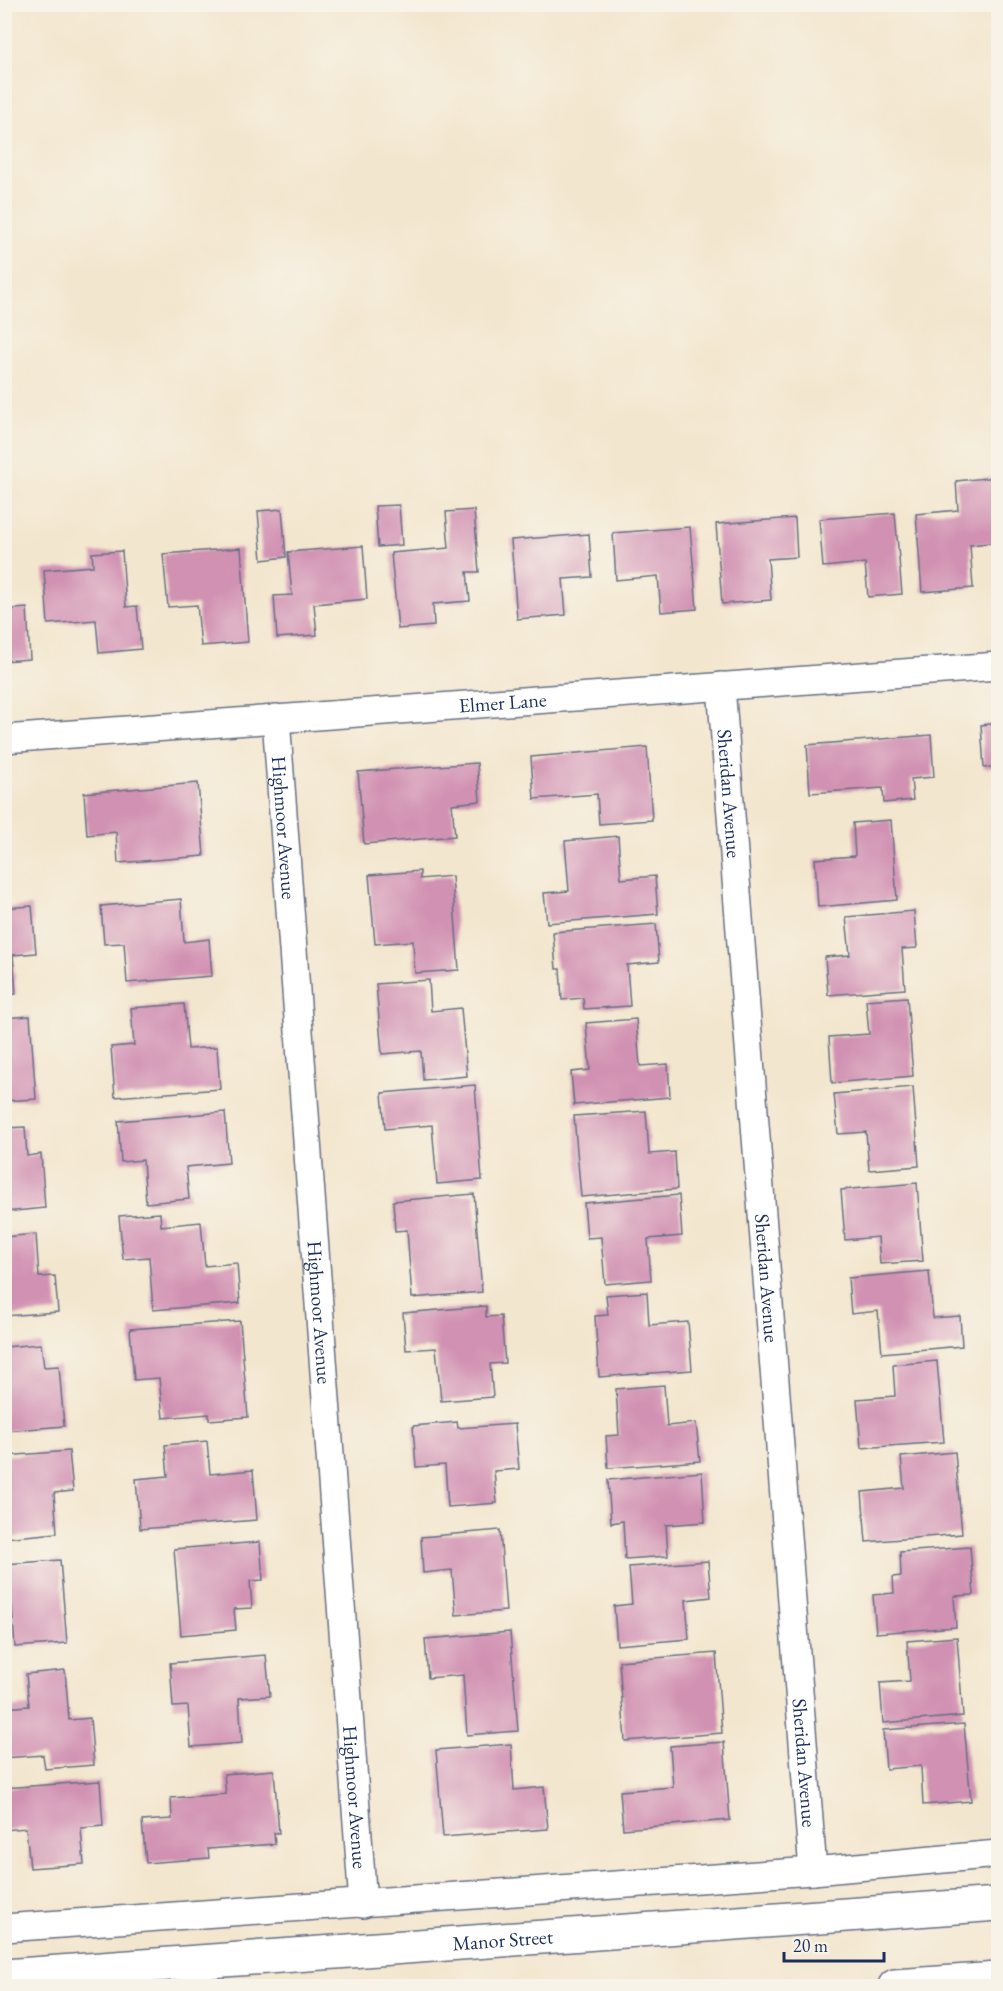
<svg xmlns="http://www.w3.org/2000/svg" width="1003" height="1991" font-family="'EB Garamond',serif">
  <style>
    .building { fill: #d191b2 }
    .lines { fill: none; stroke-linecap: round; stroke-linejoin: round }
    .street-casing { stroke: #676f85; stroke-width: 30 }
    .primary-casing { stroke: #676f85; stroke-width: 36 }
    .street { stroke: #fff; stroke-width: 27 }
    .primary { stroke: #fff; stroke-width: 33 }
    .labels { text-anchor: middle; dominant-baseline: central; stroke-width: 6; stroke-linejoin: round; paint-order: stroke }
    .street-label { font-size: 20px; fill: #1b2f5e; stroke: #f7f3e8 }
  </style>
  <rect width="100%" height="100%" fill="#f7f3e8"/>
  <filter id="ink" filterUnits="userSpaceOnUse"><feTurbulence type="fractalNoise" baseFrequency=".0167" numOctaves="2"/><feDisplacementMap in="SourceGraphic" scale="12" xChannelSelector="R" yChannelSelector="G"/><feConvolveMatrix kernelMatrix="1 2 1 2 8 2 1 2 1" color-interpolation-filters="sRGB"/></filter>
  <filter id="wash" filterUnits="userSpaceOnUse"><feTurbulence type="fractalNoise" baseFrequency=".008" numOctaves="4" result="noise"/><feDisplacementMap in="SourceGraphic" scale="24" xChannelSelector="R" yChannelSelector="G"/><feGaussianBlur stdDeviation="1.35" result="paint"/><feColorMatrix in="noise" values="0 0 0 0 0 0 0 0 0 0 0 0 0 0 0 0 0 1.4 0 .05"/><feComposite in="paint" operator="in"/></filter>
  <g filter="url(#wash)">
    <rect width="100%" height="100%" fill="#f3e6ce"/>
    <g id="blocks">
      <path class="building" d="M 997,477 L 998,542 L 970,545 L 973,588 L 922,592 L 916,514 L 958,510 L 956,481 Z
        M 399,505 L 402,545 L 378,547 L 375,506 Z
        M 282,509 L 286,557 L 262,560 L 258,511 Z
        M 474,510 L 479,572 L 467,572 L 470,601 L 433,604 L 434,626 L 398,629 L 391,553 L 449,548 L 446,512 Z
        M 895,513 L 902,594 L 868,597 L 865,563 L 823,567 L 819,519 Z
        M 795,518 L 797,557 L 768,559 L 771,600 L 722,604 L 716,524 Z
        M 690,527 L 697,609 L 661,612 L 658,576 L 616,580 L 613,533 Z
        M 589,534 L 592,577 L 563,579 L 566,615 L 517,619 L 511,540 Z
        M 363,546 L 367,599 L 314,604 L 317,635 L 277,638 L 274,596 L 292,595 L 288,552 Z
        M 241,548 L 248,642 L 201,646 L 197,605 L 168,607 L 163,554 Z
        M 122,551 L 126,607 L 137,606 L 141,649 L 99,653 L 96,620 L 48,624 L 44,570 L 93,566 L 92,553 Z
        M 27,608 L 30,659 L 4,661 L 4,610 Z
        M 998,723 L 998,766 L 984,768 L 981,725 Z
        M 931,735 L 934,777 L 911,779 L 913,800 L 884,803 L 883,788 L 810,793 L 807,745 Z
        M 647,747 L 652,820 L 599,824 L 597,794 L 534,799 L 531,757 Z
        M 477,763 L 480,801 L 452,804 L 455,836 L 364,844 L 358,772 Z
        M 198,783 L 204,856 L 118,863 L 116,832 L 87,835 L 84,793 Z
        M 891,820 L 897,900 L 818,907 L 815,859 L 855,856 L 853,823 Z
        M 618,836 L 621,879 L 655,876 L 658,914 L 547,923 L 544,893 L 569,891 L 565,841 Z
        M 420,871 L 420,879 L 452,876 L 459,970 L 415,973 L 413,941 L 375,944 L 369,875 Z
        M 181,899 L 184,942 L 209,939 L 212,976 L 127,983 L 124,943 L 104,944 L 101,906 Z
        M 32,906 L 36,953 L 13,955 L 16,994 L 4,995 L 4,908 Z
        M 914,911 L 917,948 L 902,949 L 905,989 L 828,995 L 825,957 L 850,955 L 846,917 Z
        M 656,924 L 659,962 L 627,965 L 630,1006 L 584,1009 L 583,998 L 562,1000 L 560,969 L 556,969 L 553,932 Z
        M 429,980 L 431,1011 L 461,1008 L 467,1076 L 423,1080 L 421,1051 L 382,1054 L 376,984 Z
        M 907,997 L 913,1076 L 832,1083 L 829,1037 L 869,1034 L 866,1000 Z
        M 184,1004 L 188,1049 L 217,1047 L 220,1089 L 115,1097 L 111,1047 L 134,1045 L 131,1008 Z
        M 30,1016 L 36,1099 L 4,1101 L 4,1018 Z
        M 636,1019 L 640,1066 L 668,1064 L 670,1097 L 574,1105 L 571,1072 L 590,1070 L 586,1023 Z
        M 475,1085 L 482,1180 L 437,1184 L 432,1125 L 385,1129 L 382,1093 Z
        M 913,1087 L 919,1166 L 869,1170 L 866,1132 L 838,1134 L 834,1094 Z
        M 646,1111 L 649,1154 L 675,1152 L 677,1189 L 581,1197 L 574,1116 Z
        M 225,1112 L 229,1163 L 186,1167 L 189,1199 L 146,1203 L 143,1160 L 121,1162 L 118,1121 Z
        M 25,1127 L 27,1156 L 41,1154 L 45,1208 L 5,1212 L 5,1128 Z
        M 917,1183 L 923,1261 L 880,1264 L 878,1237 L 845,1240 L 841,1190 Z
        M 474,1194 L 482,1292 L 412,1298 L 407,1230 L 395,1231 L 393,1201 Z
        M 679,1195 L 682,1236 L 648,1239 L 651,1280 L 605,1284 L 601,1237 L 587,1238 L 584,1203 Z
        M 160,1213 L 161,1226 L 201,1222 L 205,1266 L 237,1263 L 240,1303 L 153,1310 L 149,1257 L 123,1259 L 119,1216 Z
        M 36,1234 L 39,1277 L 55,1276 L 58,1312 L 4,1316 L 4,1237 Z
        M 929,1271 L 933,1318 L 960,1316 L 962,1346 L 882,1353 L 878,1311 L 851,1314 L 848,1278 Z
        M 647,1292 L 649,1325 L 688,1322 L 692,1370 L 599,1377 L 595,1316 L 608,1315 L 606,1295 Z
        M 486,1306 L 486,1317 L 501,1316 L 505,1363 L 490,1364 L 493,1397 L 441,1401 L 436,1348 L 406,1350 L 403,1313 Z
        M 240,1321 L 248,1417 L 209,1420 L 209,1414 L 163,1418 L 159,1378 L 134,1380 L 130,1329 Z
        M 41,1344 L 44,1367 L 59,1366 L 64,1426 L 4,1431 L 4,1347 Z
        M 937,1361 L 944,1442 L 861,1448 L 857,1399 L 895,1396 L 893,1365 Z
        M 664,1385 L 667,1426 L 696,1423 L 700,1461 L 608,1468 L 606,1436 L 619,1435 L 616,1389 Z
        M 457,1422 L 458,1428 L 515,1424 L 519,1469 L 494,1471 L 497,1503 L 448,1507 L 445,1465 L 416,1467 L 413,1426 Z
        M 207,1441 L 210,1474 L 253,1470 L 257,1520 L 140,1529 L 136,1479 L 168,1476 L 165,1445 Z
        M 69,1451 L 73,1491 L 54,1493 L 57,1533 L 5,1538 L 5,1456 Z
        M 955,1452 L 962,1534 L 866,1542 L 862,1492 L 904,1488 L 901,1457 Z
        M 702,1472 L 705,1522 L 666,1525 L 668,1556 L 625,1559 L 623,1521 L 611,1523 L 608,1480 Z
        M 500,1530 L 506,1611 L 456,1615 L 452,1570 L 423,1573 L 421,1537 Z
        M 260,1542 L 263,1580 L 250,1581 L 252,1608 L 234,1609 L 236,1630 L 181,1635 L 174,1549 Z
        M 970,1547 L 974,1595 L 954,1596 L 956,1627 L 876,1633 L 873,1595 L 894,1593 L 893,1577 L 901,1576 L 900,1552 Z
        M 60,1560 L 67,1643 L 15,1647 L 12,1606 L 4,1607 L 4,1564 Z
        M 708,1561 L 711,1597 L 686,1600 L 689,1639 L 617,1645 L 614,1606 L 632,1604 L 629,1567 Z
        M 510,1632 L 518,1731 L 467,1735 L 463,1675 L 428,1678 L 425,1639 Z
        M 957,1637 L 963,1716 L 883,1723 L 880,1683 L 910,1681 L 907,1641 Z
        M 716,1653 L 722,1733 L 625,1741 L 619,1661 Z
        M 266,1655 L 270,1696 L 239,1698 L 242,1743 L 191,1747 L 188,1706 L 173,1707 L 170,1663 Z
        M 65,1670 L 69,1720 L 90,1718 L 94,1765 L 45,1769 L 43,1755 L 4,1758 L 4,1708 L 29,1706 L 26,1674 Z
        M 964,1724 L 971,1801 L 923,1805 L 921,1766 L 886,1769 L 883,1730 Z
        M 724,1742 L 730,1820 L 623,1829 L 620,1791 L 673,1787 L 670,1746 Z
        M 511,1744 L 514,1790 L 544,1787 L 548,1829 L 443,1837 L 436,1750 Z
        M 274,1770 L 279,1833 L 274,1833 L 275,1844 L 208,1849 L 209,1858 L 146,1863 L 142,1821 L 172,1819 L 171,1798 L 226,1794 L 224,1774 Z
        M 100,1781 L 103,1826 L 81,1828 L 84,1864 L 30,1868 L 26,1828 L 4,1830 L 4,1788 Z"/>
    </g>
  </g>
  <g filter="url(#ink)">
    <use href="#blocks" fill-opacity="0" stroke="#676f85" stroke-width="1.5"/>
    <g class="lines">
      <defs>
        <g id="street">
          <path id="s1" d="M 721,686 L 813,1871"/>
          <path id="s2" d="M 276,718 L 363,1904"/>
          <path id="s3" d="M 4,739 L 998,666"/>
          <path d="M 4,1928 L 813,1871 L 998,1854"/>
        </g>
        <g id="primary">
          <path id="s4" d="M 4,1976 L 998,1904"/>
          <path d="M 895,1986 L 998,1979"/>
        </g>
      </defs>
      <use href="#street" class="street-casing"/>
      <use href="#primary" class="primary-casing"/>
      <use href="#street" class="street"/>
      <use href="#primary" class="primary"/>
    </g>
  </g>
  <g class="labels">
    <g class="street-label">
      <text stroke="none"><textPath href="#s3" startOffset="500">Elmer Lane</textPath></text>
      <text stroke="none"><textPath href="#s1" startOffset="108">Sheridan Avenue</textPath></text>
      <text stroke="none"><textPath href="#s2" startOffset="110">Highmoor Avenue</textPath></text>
      <text stroke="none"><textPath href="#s1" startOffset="594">Sheridan Avenue</textPath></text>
      <text stroke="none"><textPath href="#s2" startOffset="596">Highmoor Avenue</textPath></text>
      <text stroke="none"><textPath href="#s1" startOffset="1080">Sheridan Avenue</textPath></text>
      <text stroke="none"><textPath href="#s2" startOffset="1082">Highmoor Avenue</textPath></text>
      <text stroke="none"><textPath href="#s4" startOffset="500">Manor Street</textPath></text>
    </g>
  </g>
  <rect width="1003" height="1991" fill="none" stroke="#f7f3e8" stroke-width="24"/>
  <path d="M784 1952v9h100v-9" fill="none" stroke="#1b2f5e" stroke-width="3"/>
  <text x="793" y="1952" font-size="18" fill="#1b2f5e" stroke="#f7f3e8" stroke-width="4.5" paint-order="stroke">20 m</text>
</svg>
